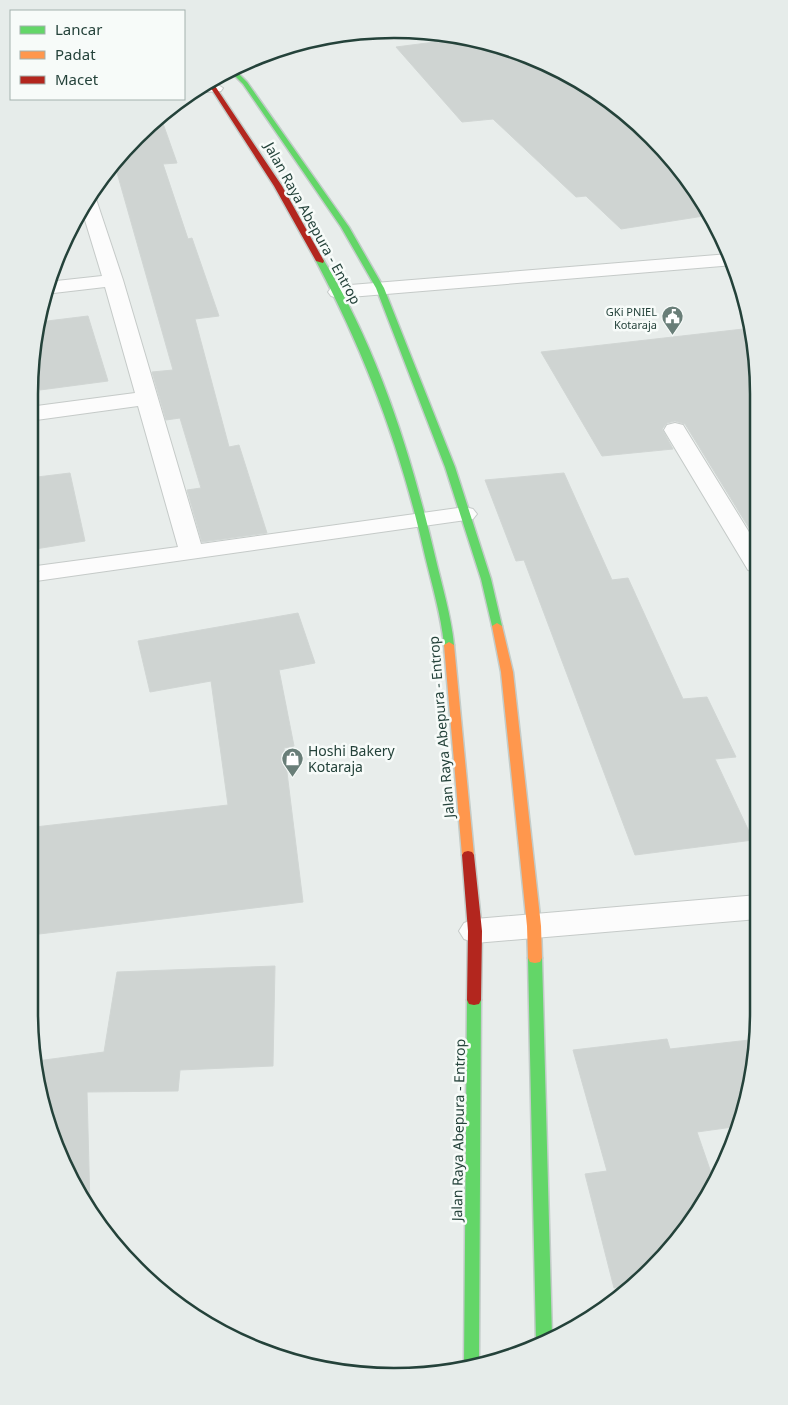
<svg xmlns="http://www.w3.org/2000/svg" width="788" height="1405" font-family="'Noto Sans',sans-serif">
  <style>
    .building { fill: #cfd4d2; stroke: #d1d6d4 }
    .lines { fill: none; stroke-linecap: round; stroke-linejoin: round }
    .street-casing { stroke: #c5cac8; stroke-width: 2 }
    .fast-casing { stroke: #c3ccc9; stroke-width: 3 }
    .slow-casing { stroke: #c3ccc9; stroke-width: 3 }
    .jam-casing { stroke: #c3ccc9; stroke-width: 3 }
    .street { fill: #fcfcfc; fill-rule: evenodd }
    .fast { fill: #63d668; fill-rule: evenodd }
    .slow { fill: #ff974d; fill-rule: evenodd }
    .jam { fill: #b3261e; fill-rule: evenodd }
    .labels { text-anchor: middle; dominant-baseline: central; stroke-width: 5; stroke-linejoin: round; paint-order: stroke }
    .far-poi-label { font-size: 11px; fill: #24423a; stroke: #f7fbf9; text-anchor: end }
    .street-label { font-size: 14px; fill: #24423a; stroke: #f7fbf9 }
    .poi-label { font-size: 14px; fill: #24423a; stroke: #f7fbf9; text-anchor: start }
    .rim { fill: none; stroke: #24423a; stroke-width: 2.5 }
  </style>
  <rect width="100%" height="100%" fill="#e8edeb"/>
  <path class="building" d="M 424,31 L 442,32 L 512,48 L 577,78 L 652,136 L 698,191 L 710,215 L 621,229 L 586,196 L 576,197 L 493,119 L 462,122 L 396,47 L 435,42 Z
    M 160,115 L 177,163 L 163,164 L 188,239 L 192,238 L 219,316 L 195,319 L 229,447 L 239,445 L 267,533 L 202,542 L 187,490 L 201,488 L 180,418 L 166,420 L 152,372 L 173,370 L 116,169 L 108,170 L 120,153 Z
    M 88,316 L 108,381 L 40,390 L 32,356 L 39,322 Z
    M 752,328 L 756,347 L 757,541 L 685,424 L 675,421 L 667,423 L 662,429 L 673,449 L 602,456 L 541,352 Z
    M 70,473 L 85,541 L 29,550 L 29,478 Z
    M 564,473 L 612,580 L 628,578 L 683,699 L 707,697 L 736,757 L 715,759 L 753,840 L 635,855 L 524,560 L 516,561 L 485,480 Z
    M 298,613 L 315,663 L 279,670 L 294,746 L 284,748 L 303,902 L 31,935 L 35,827 L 228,805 L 211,681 L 150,692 L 138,641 Z
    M 275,966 L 273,1066 L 180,1070 L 178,1091 L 87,1092 L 90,1206 L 48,1128 L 37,1061 L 104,1052 L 117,972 Z
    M 667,1039 L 670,1049 L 758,1039 L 740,1126 L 697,1132 L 715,1184 L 710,1194 L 635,1286 L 614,1288 L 585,1174 L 607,1171 L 573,1050 Z"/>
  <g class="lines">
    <defs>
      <path id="street" d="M 215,83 L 223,88 L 221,91 L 189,93 L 204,84 Z
        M 90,194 L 96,199 L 123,280 L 201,544 L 465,507 L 473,509 L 477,514 L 473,519 L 29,582 L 29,567 L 178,547 L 138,406 L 29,421 L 29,407 L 135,393 L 105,287 L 45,294 L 47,282 L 102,276 L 81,207 Z
        M 729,254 L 734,265 L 338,298 L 331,296 L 328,292 L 331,288 L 338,286 Z
        M 675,423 L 683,425 L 686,430 L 757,545 L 757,572 L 748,570 L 664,430 L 667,425 Z
        M 758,895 L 758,919 L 475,943 L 464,939 L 459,931 L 464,923 L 475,919 Z"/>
      <path id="fast" d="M 232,67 L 247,82 L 349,227 L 384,288 L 455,467 L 491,579 L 502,626 L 501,628 L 497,629 L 492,626 L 481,579 L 445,467 L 376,288 L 341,227 L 243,84 L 228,69 Z
        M 317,259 L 323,259 C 378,349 411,454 435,556 C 442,586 451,615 454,645 L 453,647 L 445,647 L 444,645 C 441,615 432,585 425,556 C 402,452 366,355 316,261 Z
        M 535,953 L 540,954 L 542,958 L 552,1337 L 538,1346 L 536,1342 L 528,958 L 530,954 Z
        M 474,995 L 479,996 L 481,1000 L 479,1361 L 464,1365 L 467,1000 L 469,996 Z"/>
      <path id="slow" d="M 497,623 L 502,626 L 513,672 L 541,926 L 542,958 L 540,962 L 535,963 L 530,962 L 528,958 L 527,926 L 501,672 L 492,626 Z
        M 449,642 L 454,645 L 474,855 L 472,858 L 464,858 L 462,855 L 444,645 Z"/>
      <path id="jam" d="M 211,80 L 282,186 L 324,261 L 323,263 L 316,261 L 274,186 L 207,82 Z
        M 468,851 L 472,852 L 474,855 L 482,931 L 481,1000 L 479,1004 L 474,1005 L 469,1004 L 467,1000 L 468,931 L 462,855 L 464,852 Z"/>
    </defs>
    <use href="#street" class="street-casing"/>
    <use href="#fast" class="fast-casing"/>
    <use href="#slow" class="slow-casing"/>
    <use href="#jam" class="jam-casing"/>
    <use href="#street" class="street"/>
    <use href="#fast" class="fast"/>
    <use href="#slow" class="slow"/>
    <use href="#jam" class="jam"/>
  </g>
  <defs>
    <symbol id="civic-pin" viewBox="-11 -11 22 30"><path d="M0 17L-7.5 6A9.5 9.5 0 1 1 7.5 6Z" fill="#697e78" stroke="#f7fbf9"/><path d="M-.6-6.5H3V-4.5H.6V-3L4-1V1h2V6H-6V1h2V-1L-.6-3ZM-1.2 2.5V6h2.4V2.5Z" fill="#fff"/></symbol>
    <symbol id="shop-pin" viewBox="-11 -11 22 30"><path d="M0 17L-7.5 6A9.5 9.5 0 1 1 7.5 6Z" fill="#697e78" stroke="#f7fbf9"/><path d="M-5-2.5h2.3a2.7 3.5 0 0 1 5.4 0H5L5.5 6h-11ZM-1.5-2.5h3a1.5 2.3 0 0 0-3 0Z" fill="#fff"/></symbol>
  </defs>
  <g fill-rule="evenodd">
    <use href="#civic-pin" x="660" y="304" width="25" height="34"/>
    <use href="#shop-pin" x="280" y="746" width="25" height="34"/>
  </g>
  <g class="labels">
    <g class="far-poi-label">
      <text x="657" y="311">GKi PNIEL<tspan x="657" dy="13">Kotaraja</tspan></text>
    </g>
    <g class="street-label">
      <text transform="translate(313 223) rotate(61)">Jalan Raya Abepura - Entrop</text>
      <text transform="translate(441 727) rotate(-95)">Jalan Raya Abepura - Entrop</text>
      <text transform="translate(458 1130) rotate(-89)">Jalan Raya Abepura - Entrop</text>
    </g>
    <g class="poi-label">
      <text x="308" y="750">Hoshi Bakery<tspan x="308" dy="16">Kotaraja</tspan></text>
    </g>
  </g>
  <path d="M0 0H788V1405H0ZM394 38H394A356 356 0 0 1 750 394V1012A356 356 0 0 1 394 1368H394A356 356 0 0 1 38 1012V394A356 356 0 0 1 394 38Z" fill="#e6ecea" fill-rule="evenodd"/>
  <path class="rim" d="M394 38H394A356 356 0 0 1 750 394V1012A356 356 0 0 1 394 1368H394A356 356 0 0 1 38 1012V394A356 356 0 0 1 394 38Z"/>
  <rect x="10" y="10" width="175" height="90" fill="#f7fbf9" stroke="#a3b1ad"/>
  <rect x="20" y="26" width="25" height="8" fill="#63d668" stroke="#a3b1ad"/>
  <text x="55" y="35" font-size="15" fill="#24423a">Lancar</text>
  <rect x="20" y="51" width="25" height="8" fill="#ff974d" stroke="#a3b1ad"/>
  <text x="55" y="60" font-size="15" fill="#24423a">Padat</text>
  <rect x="20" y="76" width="25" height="8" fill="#b3261e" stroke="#a3b1ad"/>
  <text x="55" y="85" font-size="15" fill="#24423a">Macet</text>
</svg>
